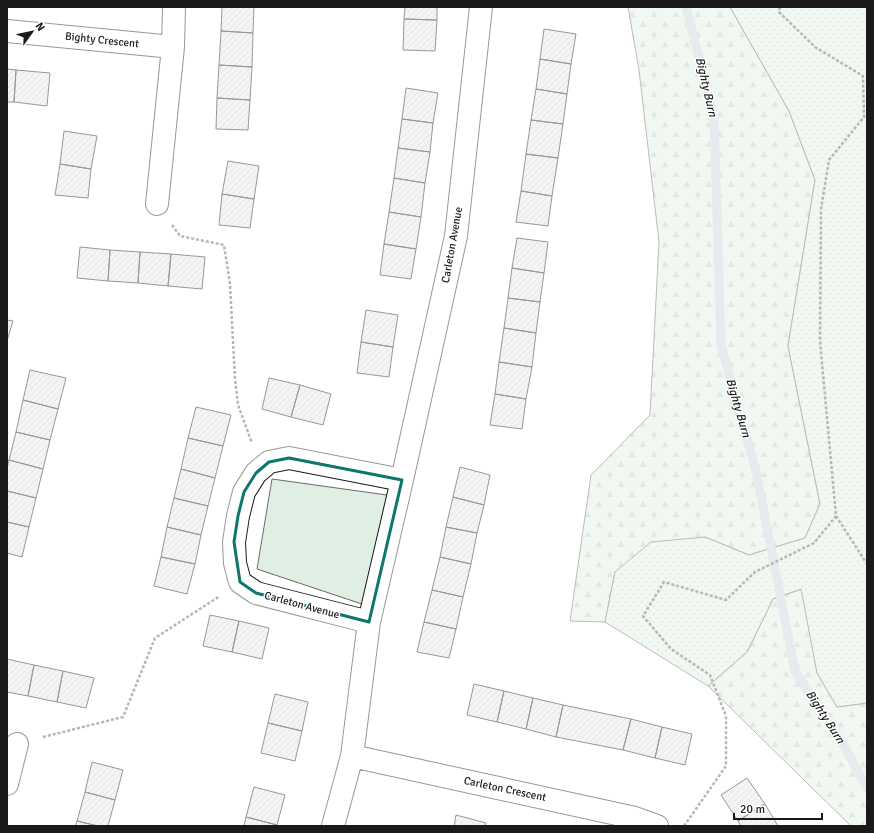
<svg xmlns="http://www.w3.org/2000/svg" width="874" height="833" font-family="Signika,sans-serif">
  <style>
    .grass { fill: #e0efe3; stroke: #6a6a6a }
    .forest { fill: url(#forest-firs); stroke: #6a6a6a }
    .park { fill: url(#park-dots); stroke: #6a6a6a }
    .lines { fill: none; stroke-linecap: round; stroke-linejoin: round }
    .stream { stroke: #c6d2dc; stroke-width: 9 }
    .building { fill: url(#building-hatch); stroke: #1a1a1a }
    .minor-casing { stroke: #1a1a1a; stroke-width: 24 }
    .path { stroke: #5f5f5f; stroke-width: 2.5; stroke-dasharray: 3 2; stroke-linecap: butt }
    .minor { stroke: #fff; stroke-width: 22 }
    .marked { fill: none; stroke: #0f766e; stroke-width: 3; stroke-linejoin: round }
    .labels { text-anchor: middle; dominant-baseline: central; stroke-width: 3; stroke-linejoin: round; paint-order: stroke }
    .street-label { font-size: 11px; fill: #1a1a1a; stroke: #fff }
    .water-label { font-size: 12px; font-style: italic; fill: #1a1a1a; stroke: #fff }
  </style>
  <defs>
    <pattern id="forest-firs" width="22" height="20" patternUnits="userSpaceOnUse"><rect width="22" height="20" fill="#e0efe3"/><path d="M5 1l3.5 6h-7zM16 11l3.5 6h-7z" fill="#c0ccc2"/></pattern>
    <pattern id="park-dots" width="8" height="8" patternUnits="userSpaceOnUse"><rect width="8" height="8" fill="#e0efe3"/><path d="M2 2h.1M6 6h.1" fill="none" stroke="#c0ccc2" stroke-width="1.8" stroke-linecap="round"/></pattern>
    <pattern id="building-hatch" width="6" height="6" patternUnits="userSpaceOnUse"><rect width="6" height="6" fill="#e6e6e6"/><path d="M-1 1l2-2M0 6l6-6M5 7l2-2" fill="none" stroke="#c5c5c5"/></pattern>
  </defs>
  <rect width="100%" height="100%" fill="#fff"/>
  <path class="grass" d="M 272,479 L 387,495 L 362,604 L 257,569 Z"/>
  <path class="forest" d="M 628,7 L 730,7 L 789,111 L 815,180 L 788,346 L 820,504 L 805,538 L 749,555 L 705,537 L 615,572 L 605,622 L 570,621 L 591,475 L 650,415 L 659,242 L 639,70 Z
    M 802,589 L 817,673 L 837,707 L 867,703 L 867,826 L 851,826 L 708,686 L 747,652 L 773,599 Z"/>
  <path class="park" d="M 730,7 L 867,7 L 867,703 L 837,707 L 817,673 L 801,589 L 773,599 L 747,652 L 708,686 L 605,622 L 615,572 L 651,542 L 705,537 L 749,555 L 805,538 L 820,504 L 788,346 L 815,180 L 789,111 Z"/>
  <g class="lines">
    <path class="stream" d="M 686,7 L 714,117 L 721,345 L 756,471 L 795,671 L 842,742 L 867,788"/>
  </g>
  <path class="building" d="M 222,7 L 254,7 L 253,33 L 221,31 Z
    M 405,7 L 437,7 L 437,20 L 404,19 Z
    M 404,19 L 437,20 L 435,51 L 403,50 Z
    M 544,29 L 576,34 L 571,64 L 540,59 Z
    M 221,31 L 253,33 L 252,67 L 219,65 Z
    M 540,59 L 571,64 L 567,94 L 536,89 Z
    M 219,65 L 252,67 L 250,100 L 217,98 Z
    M 7,69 L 16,70 L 14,102 L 7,102 Z
    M 16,70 L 50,73 L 47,106 L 14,102 Z
    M 406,88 L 438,93 L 433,123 L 402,119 Z
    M 536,89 L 567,94 L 563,124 L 531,120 Z
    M 217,98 L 250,100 L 248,130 L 216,129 Z
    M 402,119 L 433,123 L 430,152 L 398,148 Z
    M 531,120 L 563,124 L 558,158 L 526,154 Z
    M 64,131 L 97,136 L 91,169 L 60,164 Z
    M 398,148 L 430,152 L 425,183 L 394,178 Z
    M 526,154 L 558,158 L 552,196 L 521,191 Z
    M 228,161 L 259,166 L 254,199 L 222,194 Z
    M 60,164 L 91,169 L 88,198 L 55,195 Z
    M 394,178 L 425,183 L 421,217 L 389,212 Z
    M 521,191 L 552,196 L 548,226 L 516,222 Z
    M 222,194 L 254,199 L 250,228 L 219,225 Z
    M 389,212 L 421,217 L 416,249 L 384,244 Z
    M 517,238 L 548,242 L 544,273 L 512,268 Z
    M 384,244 L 416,249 L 411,279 L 380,275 Z
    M 80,247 L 110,250 L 108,281 L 77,278 Z
    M 110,250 L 140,252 L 138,283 L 108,281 Z
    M 140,252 L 171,254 L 168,286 L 138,283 Z
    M 171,254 L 205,257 L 202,289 L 168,286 Z
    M 512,268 L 544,273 L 540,302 L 508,298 Z
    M 508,298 L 540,302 L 536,333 L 504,328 Z
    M 366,310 L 398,315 L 393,347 L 361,342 Z
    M 7,320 L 13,321 L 7,341 Z
    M 504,328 L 536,333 L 532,367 L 499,362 Z
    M 361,342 L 393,347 L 389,377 L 357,373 Z
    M 499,362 L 532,367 L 526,399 L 495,394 Z
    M 30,370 L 66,378 L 58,409 L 23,400 Z
    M 269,378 L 300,385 L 291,417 L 262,409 Z
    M 300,385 L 331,394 L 323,425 L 291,417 Z
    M 495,394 L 526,399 L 522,429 L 490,425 Z
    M 23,400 L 58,409 L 50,440 L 16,432 Z
    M 196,407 L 231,415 L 223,446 L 188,438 Z
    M 16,432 L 50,440 L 43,469 L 9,460 Z
    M 188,438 L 223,446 L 215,478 L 181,469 Z
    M 9,460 L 43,469 L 36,498 L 7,491 L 7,468 Z
    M 460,467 L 490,475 L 484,505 L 453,497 Z
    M 181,469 L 215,478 L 208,506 L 174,498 Z
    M 7,491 L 36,498 L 29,527 L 7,522 Z
    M 453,497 L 484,505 L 477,533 L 446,527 Z
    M 174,498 L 208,506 L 201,535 L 167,527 Z
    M 7,522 L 29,527 L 22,557 L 7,553 Z
    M 167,527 L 201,535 L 195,564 L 161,557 Z
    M 446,527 L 477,533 L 471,564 L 440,557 Z
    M 161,557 L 195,564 L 187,594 L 154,586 Z
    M 440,557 L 471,564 L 463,597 L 432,590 Z
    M 432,590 L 463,597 L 456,629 L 424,622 Z
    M 210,615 L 239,621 L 232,652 L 203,646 Z
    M 239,621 L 269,628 L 262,659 L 232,652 Z
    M 424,622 L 456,629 L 449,658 L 417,652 Z
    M 7,659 L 34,665 L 28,696 L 7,692 Z
    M 34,665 L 63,671 L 57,702 L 28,696 Z
    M 63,671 L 94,678 L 86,708 L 57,702 Z
    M 474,684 L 504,691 L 497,722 L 467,715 Z
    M 504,691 L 533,698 L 526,729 L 497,722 Z
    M 275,694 L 308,702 L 302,731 L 268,723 Z
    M 533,698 L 563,705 L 556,737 L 526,729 Z
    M 563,705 L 631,719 L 623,750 L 556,737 Z
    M 631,719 L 662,727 L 655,758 L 623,750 Z
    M 268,723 L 302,731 L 295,761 L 261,753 Z
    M 662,727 L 692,734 L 685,765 L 655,758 Z
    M 92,762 L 123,770 L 115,800 L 85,792 Z
    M 747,778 L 765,804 L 738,821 L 721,795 Z
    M 254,787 L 285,795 L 277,825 L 246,817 Z
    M 85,792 L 115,800 L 108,826 L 98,826 L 77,821 Z
    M 765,804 L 778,826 L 741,826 L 738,821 Z
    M 456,815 L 486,823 L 485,826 L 454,826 Z
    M 246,817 L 277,825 L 277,826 L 244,826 Z
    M 77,821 L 98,826 L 75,826 Z"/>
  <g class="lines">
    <defs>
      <path id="minor" d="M 7,31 L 173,47
        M 157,204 L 173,47 L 174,7
        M 369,622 L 256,593 L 240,582 L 235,563 L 234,542 L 238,516 L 244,492 L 256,473 L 269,462 L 289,458 L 402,480
        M 352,756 L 635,818 L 657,826
        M 7,784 L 17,744
        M 333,826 L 352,756 L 369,622 L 402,480 L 456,236 L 481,7"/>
    </defs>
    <use href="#minor" class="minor-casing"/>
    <path class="path" d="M 172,225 L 180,236 L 224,245 L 230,284 L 235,379 L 238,405 L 252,443
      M 836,516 L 867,564
      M 43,737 L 123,717 L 155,638 L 220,596
      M 684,826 L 726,766 L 726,716 L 710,675 L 671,649 L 643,616 L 664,582 L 726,600 L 755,572 L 814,543 L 836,516 L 820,341 L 821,209 L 829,160 L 864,117 L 863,76 L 815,47 L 779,12 L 780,7"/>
    <use href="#minor" class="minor"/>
  </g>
  <path d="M0 0H874V833H0ZM 289,458 L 402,480 L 369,622 L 256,593 L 240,582 L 234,542 L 238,516 L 244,492 L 256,473 L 269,462 Z" fill="#fff" fill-opacity=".55" fill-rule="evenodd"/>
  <path class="marked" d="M 289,458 L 402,480 L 369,622 L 256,593 L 240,582 L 234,542 L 238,516 L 244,492 L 256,473 L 269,462 Z"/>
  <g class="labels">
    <g class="street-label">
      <text transform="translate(102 40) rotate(6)">Bighty Crescent</text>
      <text transform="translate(452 245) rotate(-80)">Carleton Avenue</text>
      <text transform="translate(302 605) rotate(15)">Carleton Avenue</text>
      <text transform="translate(505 789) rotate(12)">Carleton Crescent</text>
    </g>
    <g class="water-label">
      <text transform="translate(706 87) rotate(77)">Bighty Burn</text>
      <text transform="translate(738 408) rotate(74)">Bighty Burn</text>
      <text transform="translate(825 717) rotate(57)">Bighty Burn</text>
    </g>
  </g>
  <rect width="874" height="833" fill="none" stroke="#1a1a1a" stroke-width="16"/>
  <g transform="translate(32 32) rotate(57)" stroke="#ffffff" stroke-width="3" paint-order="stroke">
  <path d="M0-3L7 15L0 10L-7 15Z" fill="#1a1a1a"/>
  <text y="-6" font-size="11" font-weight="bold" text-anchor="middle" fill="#1a1a1a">N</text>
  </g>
  <path d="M734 813v6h88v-6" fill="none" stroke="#1a1a1a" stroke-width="2"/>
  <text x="740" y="813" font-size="12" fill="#1a1a1a" stroke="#ffffff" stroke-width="3" paint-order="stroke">20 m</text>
</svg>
